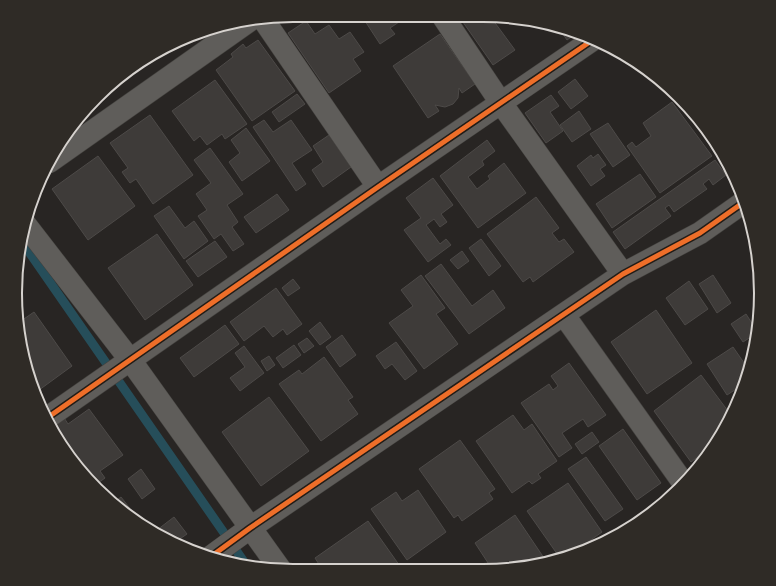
<svg xmlns="http://www.w3.org/2000/svg" width="776" height="586" font-family="'Work Sans',sans-serif">
  <style>
    .lines { fill: none; stroke-linecap: round; stroke-linejoin: round }
    .stream { stroke: #264e5a; stroke-width: 9 }
    .building { fill: #3e3b39; stroke: #4d4a48 }
    .minor-casing { stroke: #44423f; stroke-width: 23 }
    .minor { stroke: #5f5d5a; stroke-width: 22 }
    .cycleway-casing { stroke: #211c17; stroke-width: 8 }
    .cycleway { stroke: #ee6e29; stroke-width: 5 }
    .rim { fill: none; stroke: #d6d2ce; stroke-width: 2 }
  </style>
  <rect width="100%" height="100%" fill="#282523"/>
  <g class="lines">
    <path class="stream" d="M 20,239 L 247,566"/>
  </g>
  <path class="building" d="M 368,15 L 421,15 L 411,21 L 408,16 L 390,28 L 395,34 L 380,44 L 365,21 L 370,18 Z
    M 458,15 L 490,16 L 515,50 L 493,65 Z
    M 496,16 L 506,16 L 499,21 Z
    M 306,21 L 315,34 L 329,25 L 339,39 L 350,32 L 364,52 L 353,59 L 361,71 L 329,93 L 288,33 Z
    M 536,21 L 548,23 L 541,29 Z
    M 569,30 L 577,33 L 567,40 L 563,34 Z
    M 440,34 L 475,84 L 462,93 L 459,88 L 458,98 L 453,104 L 445,107 L 435,105 L 439,111 L 428,118 L 393,66 Z
    M 258,40 L 295,91 L 252,121 L 216,70 L 233,57 L 231,54 L 243,44 L 246,48 Z
    M 172,45 L 148,62 L 146,59 L 154,52 Z
    M 656,76 L 675,97 L 672,99 Z
    M 575,79 L 588,96 L 571,109 L 558,92 Z
    M 215,80 L 247,124 L 225,139 L 222,134 L 207,145 L 200,136 L 194,141 L 172,111 Z
    M 297,94 L 305,104 L 279,122 L 272,112 Z
    M 551,95 L 559,106 L 550,112 L 563,131 L 546,143 L 525,113 Z
    M 672,102 L 712,156 L 660,193 L 627,146 L 632,142 L 636,147 L 651,136 L 643,123 Z
    M 579,111 L 591,129 L 572,142 L 560,125 Z
    M 150,115 L 193,175 L 153,204 L 136,179 L 130,183 L 122,172 L 128,168 L 110,143 Z
    M 264,120 L 273,132 L 291,120 L 312,150 L 292,163 L 306,184 L 296,191 L 253,127 Z
    M 608,123 L 630,155 L 613,167 L 590,134 Z
    M 246,128 L 270,161 L 242,181 L 229,162 L 240,153 L 231,140 Z
    M 329,135 L 351,167 L 323,187 L 312,170 L 323,162 L 313,146 Z
    M 487,140 L 495,151 L 482,161 L 484,165 L 468,177 L 477,189 L 490,179 L 488,176 L 504,163 L 526,193 L 478,228 L 440,176 Z
    M 210,148 L 243,194 L 227,205 L 238,222 L 232,227 L 244,244 L 233,251 L 221,234 L 214,239 L 198,216 L 207,210 L 196,194 L 211,183 L 194,160 Z
    M 598,154 L 606,165 L 600,169 L 605,176 L 591,186 L 577,166 L 591,155 L 593,158 Z
    M 98,156 L 135,206 L 88,240 L 52,189 Z
    M 715,160 L 726,175 L 713,185 L 709,179 L 703,184 L 707,189 L 674,212 L 669,205 L 665,208 L 671,216 L 625,249 L 613,232 Z
    M 640,174 L 656,197 L 612,228 L 596,204 Z
    M 433,178 L 453,205 L 441,214 L 447,222 L 440,227 L 434,219 L 426,225 L 440,244 L 446,239 L 451,245 L 428,262 L 404,230 L 421,218 L 406,198 Z
    M 277,194 L 289,210 L 256,233 L 244,217 Z
    M 536,197 L 559,228 L 552,233 L 559,242 L 564,239 L 574,252 L 533,282 L 530,277 L 523,282 L 487,234 Z
    M 169,206 L 185,228 L 194,221 L 208,241 L 184,259 L 154,216 Z
    M 157,234 L 193,285 L 145,320 L 108,268 Z
    M 481,239 L 501,266 L 489,276 L 469,248 Z
    M 215,241 L 227,257 L 198,277 L 186,261 Z
    M 462,251 L 469,261 L 458,269 L 450,260 Z
    M 441,264 L 472,306 L 493,290 L 505,308 L 469,334 L 425,276 Z
    M 421,275 L 445,308 L 436,314 L 458,344 L 424,369 L 389,323 L 413,306 L 401,290 Z
    M 713,275 L 731,303 L 717,313 L 699,284 Z
    M 293,279 L 300,288 L 288,296 L 282,288 Z
    M 689,281 L 708,309 L 685,325 L 666,298 Z
    M 276,288 L 302,324 L 287,335 L 283,329 L 273,337 L 264,326 L 244,341 L 230,322 Z
    M 656,310 L 692,363 L 647,394 L 611,342 Z
    M 34,312 L 72,366 L 35,393 L 30,382 L 18,323 Z
    M 746,314 L 757,331 L 757,333 L 743,342 L 731,324 Z
    M 320,322 L 331,337 L 320,345 L 309,331 Z
    M 225,325 L 239,344 L 194,377 L 180,358 Z
    M 342,335 L 356,355 L 340,367 L 326,347 Z
    M 307,338 L 314,346 L 304,353 L 298,344 Z
    M 396,342 L 417,371 L 405,380 L 392,364 L 385,369 L 376,356 Z
    M 294,345 L 301,355 L 283,368 L 276,358 Z
    M 244,346 L 264,373 L 240,391 L 230,378 L 245,367 L 235,353 Z
    M 733,347 L 749,370 L 744,384 L 727,395 L 707,364 Z
    M 269,356 L 275,365 L 267,371 L 261,361 Z
    M 324,357 L 353,397 L 348,400 L 358,414 L 321,441 L 279,384 L 299,370 L 302,374 Z
    M 569,363 L 606,415 L 588,427 L 583,419 L 562,433 L 572,448 L 559,457 L 521,403 L 549,384 L 553,390 L 558,386 L 551,376 Z
    M 701,375 L 731,415 L 717,442 L 691,462 L 654,411 Z
    M 269,397 L 309,451 L 261,486 L 222,432 Z
    M 89,409 L 123,455 L 100,471 L 105,478 L 94,486 L 62,448 L 51,425 L 63,416 L 68,424 Z
    M 513,415 L 524,430 L 532,424 L 557,461 L 538,474 L 541,478 L 532,484 L 529,481 L 512,493 L 476,441 Z
    M 623,429 L 661,483 L 637,500 L 599,446 Z
    M 592,432 L 599,442 L 582,454 L 575,444 Z
    M 460,440 L 495,489 L 489,493 L 493,499 L 462,521 L 458,515 L 454,518 L 419,469 Z
    M 586,457 L 623,509 L 605,521 L 568,469 Z
    M 141,469 L 155,489 L 142,499 L 128,479 Z
    M 568,483 L 602,532 L 568,556 L 560,558 L 527,511 Z
    M 418,490 L 446,532 L 407,560 L 371,509 L 396,492 L 402,501 Z
    M 121,497 L 143,525 L 113,503 Z
    M 515,515 L 544,558 L 537,562 L 538,564 L 519,569 L 492,569 L 475,543 Z
    M 174,517 L 187,534 L 174,543 L 153,533 Z
    M 368,521 L 402,569 L 322,569 L 315,558 Z"/>
  <g class="lines">
    <defs>
      <path id="minor" d="M 442,15 L 501,103 L 623,274
        M 263,19 L 378,187
        M 49,162 L 249,21
        M 25,224 L 131,361 L 280,569
        M 564,315 L 684,484
        M 47,418 L 378,187 L 594,39
        M 209,558 L 250,528 L 623,274 L 700,233 L 744,202"/>
    </defs>
    <use href="#minor" class="minor-casing"/>
    <use href="#minor" class="minor"/>
    <defs>
      <path id="cycleway" d="M 47,418 L 378,187 L 594,39
        M 209,558 L 250,528 L 623,274 L 700,233 L 744,202"/>
    </defs>
    <use href="#cycleway" class="cycleway-casing"/>
    <use href="#cycleway" class="cycleway"/>
  </g>
  <path d="M0 0H776V586H0ZM293 22H483A271 271 0 0 1 754 293V293A271 271 0 0 1 483 564H293A271 271 0 0 1 22 293V293A271 271 0 0 1 293 22Z" fill="#2f2b26" fill-rule="evenodd"/>
  <path class="rim" d="M293 22H483A271 271 0 0 1 754 293V293A271 271 0 0 1 483 564H293A271 271 0 0 1 22 293V293A271 271 0 0 1 293 22Z"/>
</svg>
